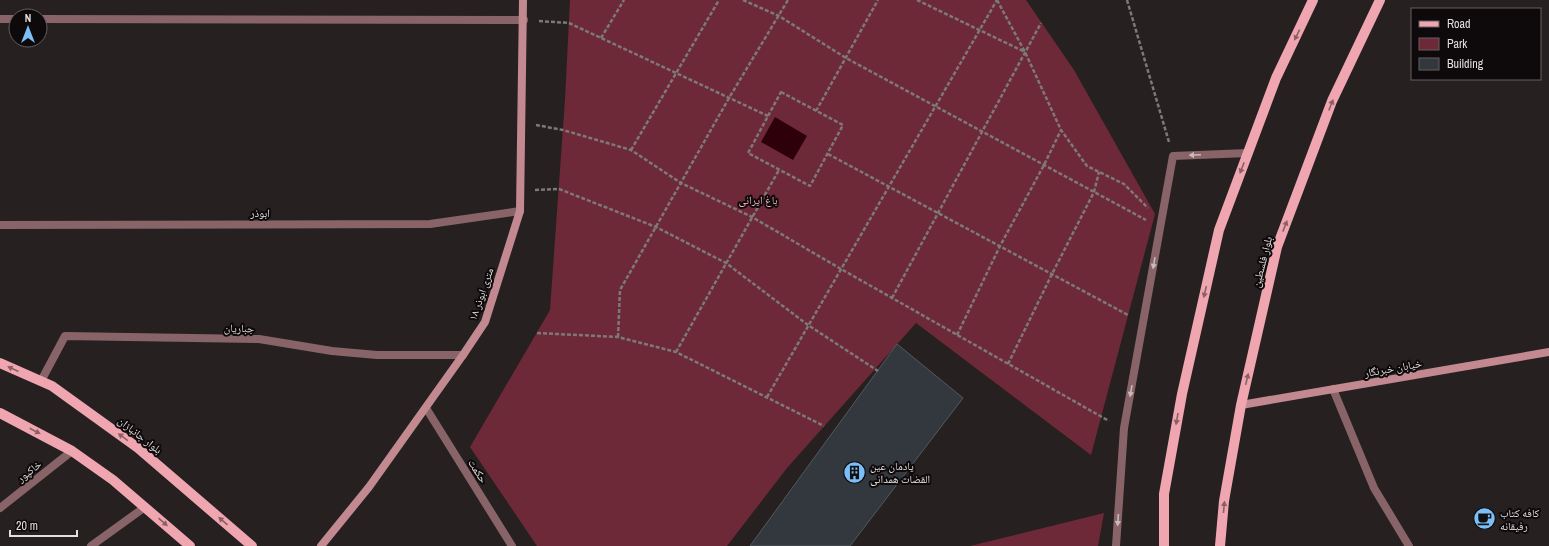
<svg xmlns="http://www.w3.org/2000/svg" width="1549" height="546" font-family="'Archivo Narrow','Noto Naskh Arabic',sans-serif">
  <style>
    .green { fill: #6d2937 }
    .water { fill: #2d000a }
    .building { fill: #32383d; stroke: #53595e }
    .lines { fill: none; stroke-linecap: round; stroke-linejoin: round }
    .path { stroke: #7e7878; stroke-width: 2.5; stroke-dasharray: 4 2; stroke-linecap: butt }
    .street { stroke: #886468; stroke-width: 8 }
    .secondary { stroke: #c28991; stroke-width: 8 }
    .primary { stroke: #f0a6b0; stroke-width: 10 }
    .oneway { fill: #8a6066 }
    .oneway2 { fill: #c8babb }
    .labels { text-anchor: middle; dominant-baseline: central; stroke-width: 4; stroke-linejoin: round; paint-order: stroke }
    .park-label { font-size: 11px; fill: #f5b1ba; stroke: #0e0a0b }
    .street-label { font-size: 11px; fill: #e4dfdf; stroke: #0e0a0b }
    .poi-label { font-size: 11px; fill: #e4dfdf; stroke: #0e0a0b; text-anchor: start }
  </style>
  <rect width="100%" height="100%" fill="#272020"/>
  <path class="green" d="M 570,0 L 1026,0 L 1074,70 L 1155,214 L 1091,455 L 916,323 L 787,468 L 727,546 L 537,546 L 470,447 L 550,310 L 565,100 Z
    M 1104,513 L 1098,546 L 970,546 Z"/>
  <path class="water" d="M 775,117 L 807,136 L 793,160 L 761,142 Z"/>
  <path class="building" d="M 897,344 L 963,398 L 850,546 L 750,546 Z"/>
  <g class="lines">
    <path class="path" d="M 743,0 L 779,16 L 846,58 L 1146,220
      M 917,0 L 1025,52
      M 997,0 L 1025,52 L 1061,130 L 1087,166 L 1124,184 L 1148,208
      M 1127,0 L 1169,142
      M 539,21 L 569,23 L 768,116
      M 601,38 L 624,0
      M 781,92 L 843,125 L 810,186 L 748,153 Z
      M 816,111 L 878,0
      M 536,125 L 563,130 L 631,150 L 681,183 L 752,217 L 841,269 L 1109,421
      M 631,150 L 719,0
      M 828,154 L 1128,315
      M 535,190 L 559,189 L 656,227 L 726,263 L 808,325 L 878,371
      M 892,298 L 1041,23
      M 537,333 L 618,337 L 676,352 L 824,426
      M 957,335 L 1000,246 L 1044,165 L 1061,130
      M 618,337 L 620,290 L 729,98 L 788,0
      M 676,352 L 779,170
      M 1008,364 L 1052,274 L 1094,192 L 1099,172
      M 767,397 L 997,0"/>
    <path class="street" d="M 0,19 L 16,19
      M 40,19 L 524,20
      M 0,225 L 430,224 L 520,211
      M 41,381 L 65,336 L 259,339 L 332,351 L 377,355 L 463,355
      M 1333,389 L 1374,488 L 1409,546
      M 426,408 L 512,546
      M 0,508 L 72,451
      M 91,546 L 145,507
      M 1116,546 L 1124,428 L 1173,156 L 1248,153"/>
    <path class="secondary" d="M 1241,405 L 1549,352
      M 321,546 L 369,487 L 463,355 L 485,322 L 520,211 L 523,0"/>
    <path class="primary" d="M 0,363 L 52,386 L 138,448 L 252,546
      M 0,413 L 72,451 L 113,480 L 190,546
      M 1164,546 L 1164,494 L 1182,394 L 1219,230 L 1276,78 L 1313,0
      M 1220,546 L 1224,501 L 1241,405 L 1277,247 L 1332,101 L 1380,0"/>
  </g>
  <defs><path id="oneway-solid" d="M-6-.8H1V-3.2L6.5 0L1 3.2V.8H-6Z"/></defs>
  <g class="oneway">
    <use href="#oneway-solid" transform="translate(1297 35) rotate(116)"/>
    <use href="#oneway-solid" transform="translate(1331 105) rotate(-68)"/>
    <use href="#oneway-solid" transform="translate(1242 168) rotate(111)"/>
    <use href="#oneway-solid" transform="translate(1285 226) rotate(-69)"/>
    <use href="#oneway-solid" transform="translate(1205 292) rotate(103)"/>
    <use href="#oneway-solid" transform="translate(13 369) rotate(-156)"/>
    <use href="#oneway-solid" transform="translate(1247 379) rotate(-77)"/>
    <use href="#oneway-solid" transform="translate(1177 419) rotate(100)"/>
    <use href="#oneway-solid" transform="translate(35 431) rotate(28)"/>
    <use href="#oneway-solid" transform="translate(123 437) rotate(-144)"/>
    <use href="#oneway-solid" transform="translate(1224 507) rotate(-85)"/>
    <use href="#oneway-solid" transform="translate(223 521) rotate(-139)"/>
    <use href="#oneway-solid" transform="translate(163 522) rotate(41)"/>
  </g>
  <g class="oneway2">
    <use href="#oneway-solid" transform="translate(1195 155) rotate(178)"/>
    <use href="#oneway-solid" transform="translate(1154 263) rotate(100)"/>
    <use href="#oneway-solid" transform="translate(1131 391) rotate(100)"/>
    <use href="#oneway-solid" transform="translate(1118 520) rotate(94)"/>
  </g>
  <defs>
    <symbol id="building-disc" viewBox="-11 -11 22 22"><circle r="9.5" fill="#7bbef8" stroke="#0e0a0b"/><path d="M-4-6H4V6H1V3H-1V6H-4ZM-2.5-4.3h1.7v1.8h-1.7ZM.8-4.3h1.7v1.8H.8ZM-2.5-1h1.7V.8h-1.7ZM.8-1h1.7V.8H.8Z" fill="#111"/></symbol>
    <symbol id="cafe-disc" viewBox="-11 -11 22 22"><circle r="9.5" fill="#7bbef8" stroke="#0e0a0b"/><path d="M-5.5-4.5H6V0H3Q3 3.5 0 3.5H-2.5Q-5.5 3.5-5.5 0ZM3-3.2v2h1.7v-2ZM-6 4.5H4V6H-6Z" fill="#111"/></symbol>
  </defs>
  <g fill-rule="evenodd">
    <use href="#building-disc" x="842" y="460" width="25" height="25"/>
    <use href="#cafe-disc" x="1472" y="506" width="25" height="25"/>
  </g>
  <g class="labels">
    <g class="park-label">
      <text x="758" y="200">باغ ایرانی</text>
    </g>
    <g class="street-label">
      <text x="260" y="213">ابوذر</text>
      <text transform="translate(1262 262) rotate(-76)">بلوار فلسطین</text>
      <text transform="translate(481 294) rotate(-71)">۱۸ متری ابوذر</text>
      <text transform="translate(239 328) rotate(1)">جباریان</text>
      <text transform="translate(1393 368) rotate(-10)">خیابان خبرنگار</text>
      <text transform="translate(140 435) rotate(38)">بلوار جانبازان</text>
      <text transform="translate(29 471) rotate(-38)">خاکپور</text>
      <text transform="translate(478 471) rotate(58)">حکمت</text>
    </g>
    <g class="poi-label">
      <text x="870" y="466">یادمان عین<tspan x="870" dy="13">القضات همدانی</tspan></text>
      <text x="1500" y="513">کافه کتاب<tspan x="1500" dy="13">رفیقانه</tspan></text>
    </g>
  </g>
  <rect x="1411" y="8" width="130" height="72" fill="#0e0a0b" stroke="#645f60"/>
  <rect x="1419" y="21" width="20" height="6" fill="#f0a6b0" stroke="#645f60"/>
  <text x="1447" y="28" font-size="12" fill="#e4dfdf">Road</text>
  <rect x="1419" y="38" width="20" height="12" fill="#6d2937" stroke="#645f60"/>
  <text x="1447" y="48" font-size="12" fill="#e4dfdf">Park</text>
  <rect x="1419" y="58" width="20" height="12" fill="#32383d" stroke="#645f60"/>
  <text x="1447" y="68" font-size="12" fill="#e4dfdf">Building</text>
  <g transform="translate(28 28)"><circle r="19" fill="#0e0a0b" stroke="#645f60"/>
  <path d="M0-3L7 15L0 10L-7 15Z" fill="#7bbef8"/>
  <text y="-6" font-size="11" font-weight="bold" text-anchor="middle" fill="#e4dfdf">N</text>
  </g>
  <path d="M10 530v6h67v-6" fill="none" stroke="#e4dfdf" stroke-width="2"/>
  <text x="16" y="530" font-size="12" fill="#e4dfdf" stroke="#0e0a0b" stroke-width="3" paint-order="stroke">20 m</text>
</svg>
